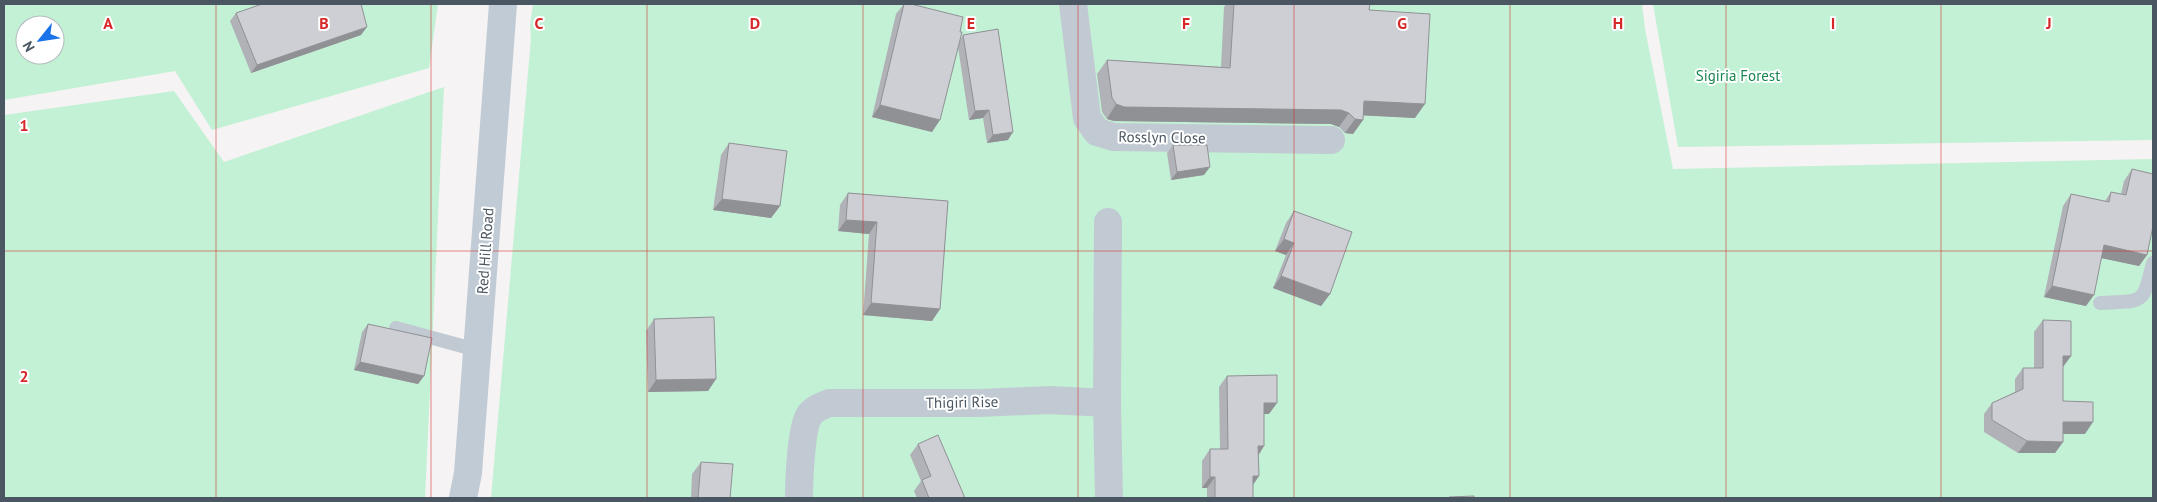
<svg xmlns="http://www.w3.org/2000/svg" width="2157" height="502" font-family="'PT Sans',sans-serif">
  <style>
    .green { fill: #c3f1d5; fill-rule: evenodd }
    .lines { fill: none; stroke-linecap: round; stroke-linejoin: round }
    .lane { stroke: #c1cad2; stroke-width: 14 }
    .street { stroke: #c1cad2; stroke-width: 28 }
    .secondary { stroke: #c1cbd6; stroke-width: 28 }
    .wall { fill: #b0b2b7 }
    .shaded-wall { fill: #909195 }
    .building { fill: #cdcfd5; stroke: #909195 }
    .grid { fill: none; stroke: #d62828; stroke-width: 1; stroke-opacity: 0.55 }
    .labels { text-anchor: middle; dominant-baseline: central; stroke-width: 4; stroke-linejoin: round; paint-order: stroke }
    .park-label { font-size: 15px; fill: #17864f; stroke: #fff }
    .street-label { font-size: 15px; fill: #4a5661; stroke: #fff }
    .grid-label { font-size: 16px; text-anchor: middle; font-weight: bold; fill: #d62828; stroke: #fff; stroke-width: 4; stroke-linejoin: round; paint-order: stroke }
  </style>
  <rect width="100%" height="100%" fill="#f5f3f3"/>
  <path class="green" d="M 4,4 L 438,4 L 429,68 L 212,130 L 175,71 L 4,100 ZM 25,25 L 55,25 L 55,55 L 25,55 Z
    M 533,4 L 1642,4 L 1645,29 L 1673,169 L 2153,159 L 2153,498 L 491,498 L 531,38 L 530,25 Z
    M 1653,4 L 2153,4 L 2153,140 L 1678,147 Z
    M 444,87 L 425,498 L 4,498 L 4,115 L 174,91 L 224,162 Z"/>
  <g class="lines">
    <path class="lane" d="M 2100,303 C 2144,300 2142,307 2153,263
      M 396,328 L 477,350"/>
    <path class="street" d="M 1073,4 L 1087,118 L 1097,132 L 1114,137 L 1331,140
      M 1107,403 L 1108,222
      M 799,498 C 799,482 801,428 809,416 C 813,409 822,406 829,403 L 979,403 L 1049,400 L 1107,403 L 1109,498"/>
    <path class="secondary" d="M 463,498 L 468,473 L 503,4"/>
  </g>
  <path class="wall" d="M 904,4 L 911,4 L 960,32 L 960,40 L 963,35 L 1008,140 L 987,143 L 983,118 L 969,120 L 958,47 L 932,132 L 872,117 L 896,14 Z
    M 1226,4 L 1370,4 L 1369,10 L 1415,118 L 1363,115 L 1363,120 L 1353,134 L 1345,133 L 1339,127 L 1331,124 L 1114,121 L 1107,119 L 1102,112 L 1097,74 L 1107,60 L 1221,67 L 1224,7 Z
    M 236,13 L 361,35 L 251,73 L 230,21 Z
    M 729,143 L 780,206 L 771,218 L 713,210 L 721,155 Z
    M 1173,145 L 1204,175 L 1171,180 L 1167,153 Z
    M 2132,169 L 2147,255 L 2139,266 L 2102,258 L 2086,306 L 2044,297 L 2063,206 L 2071,194 L 2105,201 L 2111,192 L 2121,194 L 2124,181 Z
    M 848,193 L 948,201 L 940,309 L 932,321 L 863,315 L 869,234 L 838,231 L 840,205 Z
    M 1294,211 L 1330,294 L 1321,306 L 1273,288 L 1286,255 L 1275,251 L 1286,223 Z
    M 654,319 L 716,379 L 708,391 L 648,392 L 646,331 Z
    M 2043,320 L 2071,356 L 2063,367 L 2063,401 L 2085,434 L 2063,434 L 2063,442 L 2055,453 L 2018,453 L 1984,432 L 1984,414 L 1992,403 L 2015,392 L 2015,379 L 2023,368 L 2034,368 L 2034,332 Z
    M 368,324 L 424,376 L 418,384 L 354,370 L 362,332 Z
    M 1227,376 L 1269,414 L 1264,414 L 1264,446 L 1259,455 L 1253,485 L 1253,498 L 1207,498 L 1207,488 L 1202,488 L 1202,461 L 1210,449 L 1220,449 L 1219,387 Z
    M 918,444 L 965,498 L 917,498 L 914,491 L 921,481 L 910,455 Z
    M 701,462 L 730,498 L 691,498 L 692,474 Z"/>
  <path class="shaded-wall" d="M 367,27 L 361,35 L 251,73 L 257,65 Z
    M 1364,101 L 1425,104 L 1415,118 L 1354,115 Z
    M 1116,104 L 1341,110 L 1349,113 L 1339,127 L 1331,124 L 1114,121 L 1107,119 Z
    M 880,105 L 940,120 L 932,132 L 872,117 Z
    M 989,110 L 983,118 L 969,120 L 975,111 Z
    M 1355,119 L 1363,120 L 1353,134 L 1345,133 Z
    M 1013,132 L 1008,140 L 987,143 L 993,135 Z
    M 1210,167 L 1204,175 L 1171,180 L 1177,172 Z
    M 722,199 L 780,206 L 771,218 L 713,210 Z
    M 846,220 L 877,222 L 869,234 L 838,231 Z
    M 1284,239 L 1294,243 L 1286,255 L 1275,251 Z
    M 2104,245 L 2147,255 L 2139,266 L 2096,257 Z
    M 1281,276 L 1330,294 L 1321,306 L 1273,288 Z
    M 2052,286 L 2094,295 L 2086,306 L 2044,297 Z
    M 871,303 L 940,309 L 932,321 L 863,315 Z
    M 2063,356 L 2071,356 L 2062,368 Z
    M 360,362 L 424,376 L 418,384 L 354,370 Z
    M 716,379 L 708,391 L 648,392 L 656,380 Z
    M 1264,403 L 1277,403 L 1269,414 L 1256,414 Z
    M 2063,422 L 2093,422 L 2085,434 L 2055,434 Z
    M 2027,441 L 2063,442 L 2055,453 L 2018,453 Z
    M 1258,446 L 1264,446 L 1256,458 Z
    M 1253,476 L 1259,476 L 1251,488 Z
    M 1210,477 L 1215,477 L 1207,488 L 1202,488 Z"/>
  <path class="building" d="M 262,4 L 361,4 L 367,27 L 257,65 L 236,13 Z
    M 904,4 L 911,4 L 963,17 L 960,32 L 962,32 L 940,120 L 880,105 Z
    M 1234,4 L 1370,4 L 1369,10 L 1430,14 L 1425,104 L 1364,101 L 1363,120 L 1355,119 L 1349,113 L 1341,110 L 1124,107 L 1116,104 L 1112,98 L 1107,60 L 1230,68 Z
    M 998,29 L 1013,132 L 993,135 L 989,110 L 975,111 L 963,35 Z
    M 729,143 L 787,151 L 780,206 L 722,199 Z
    M 1173,145 L 1207,145 L 1210,167 L 1177,172 Z
    M 2132,169 L 2153,174 L 2153,226 L 2147,255 L 2104,245 L 2094,295 L 2052,286 L 2071,194 L 2109,202 L 2111,192 L 2126,195 Z
    M 848,193 L 948,201 L 940,309 L 871,303 L 877,222 L 846,220 Z
    M 1294,211 L 1352,232 L 1330,294 L 1281,276 L 1294,243 L 1284,239 Z
    M 714,317 L 716,379 L 656,380 L 654,319 Z
    M 2043,320 L 2071,321 L 2071,356 L 2063,356 L 2063,401 L 2093,402 L 2093,422 L 2063,422 L 2063,442 L 2027,441 L 1992,420 L 1992,403 L 2023,389 L 2023,368 L 2043,368 Z
    M 368,324 L 432,338 L 424,376 L 360,362 Z
    M 1277,375 L 1277,403 L 1264,403 L 1264,446 L 1258,446 L 1259,476 L 1253,476 L 1253,498 L 1215,498 L 1215,477 L 1210,477 L 1210,449 L 1228,449 L 1227,376 Z
    M 938,435 L 965,498 L 929,498 L 922,480 L 931,476 L 918,444 Z
    M 701,462 L 733,464 L 730,498 L 698,498 Z
    M 1474,496 L 1474,498 L 1449,498 L 1449,497 Z"/>
  <path class="grid" d="M 216,4 L 216,498M 431,4 L 431,498M 647,4 L 647,498M 863,4 L 863,498M 1078,4 L 1078,498M 1294,4 L 1294,498M 1510,4 L 1510,498M 1726,4 L 1726,498M 1941,4 L 1941,498M 4,251 L 2153,251"/>
  <g class="labels">
    <g class="park-label">
      <text x="1738" y="75">Sigiria Forest</text>
    </g>
    <g class="street-label">
      <text transform="translate(1162 137) rotate(1)">Rosslyn Close</text>
      <text transform="translate(485 251) rotate(-86)">Red Hill Road</text>
      <text transform="translate(962 402) rotate(-1)">Thigiri Rise</text>
    </g>
  </g>
  <g class="grid-label">
    <text x="108" y="29">A</text>
    <text x="324" y="29">B</text>
    <text x="539" y="29">C</text>
    <text x="755" y="29">D</text>
    <text x="971" y="29">E</text>
    <text x="1186" y="29">F</text>
    <text x="1402" y="29">G</text>
    <text x="1618" y="29">H</text>
    <text x="1833" y="29">I</text>
    <text x="2049" y="29">J</text>
    <text x="24" y="131">1</text>
    <text x="24" y="382">2</text>
  </g>
  <rect width="2157" height="502" fill="none" stroke="#4a5661" stroke-width="10"/>
  <g transform="translate(40 40) rotate(240)"><circle r="24" fill="#ffffff" stroke="#b7bbc0"/>
  <path d="M0-4L9 19L0 12L-9 19Z" fill="#1a73e8"/>
  <text y="-8" font-size="14" font-weight="bold" text-anchor="middle" fill="#4a5661">N</text>
  </g>
</svg>
